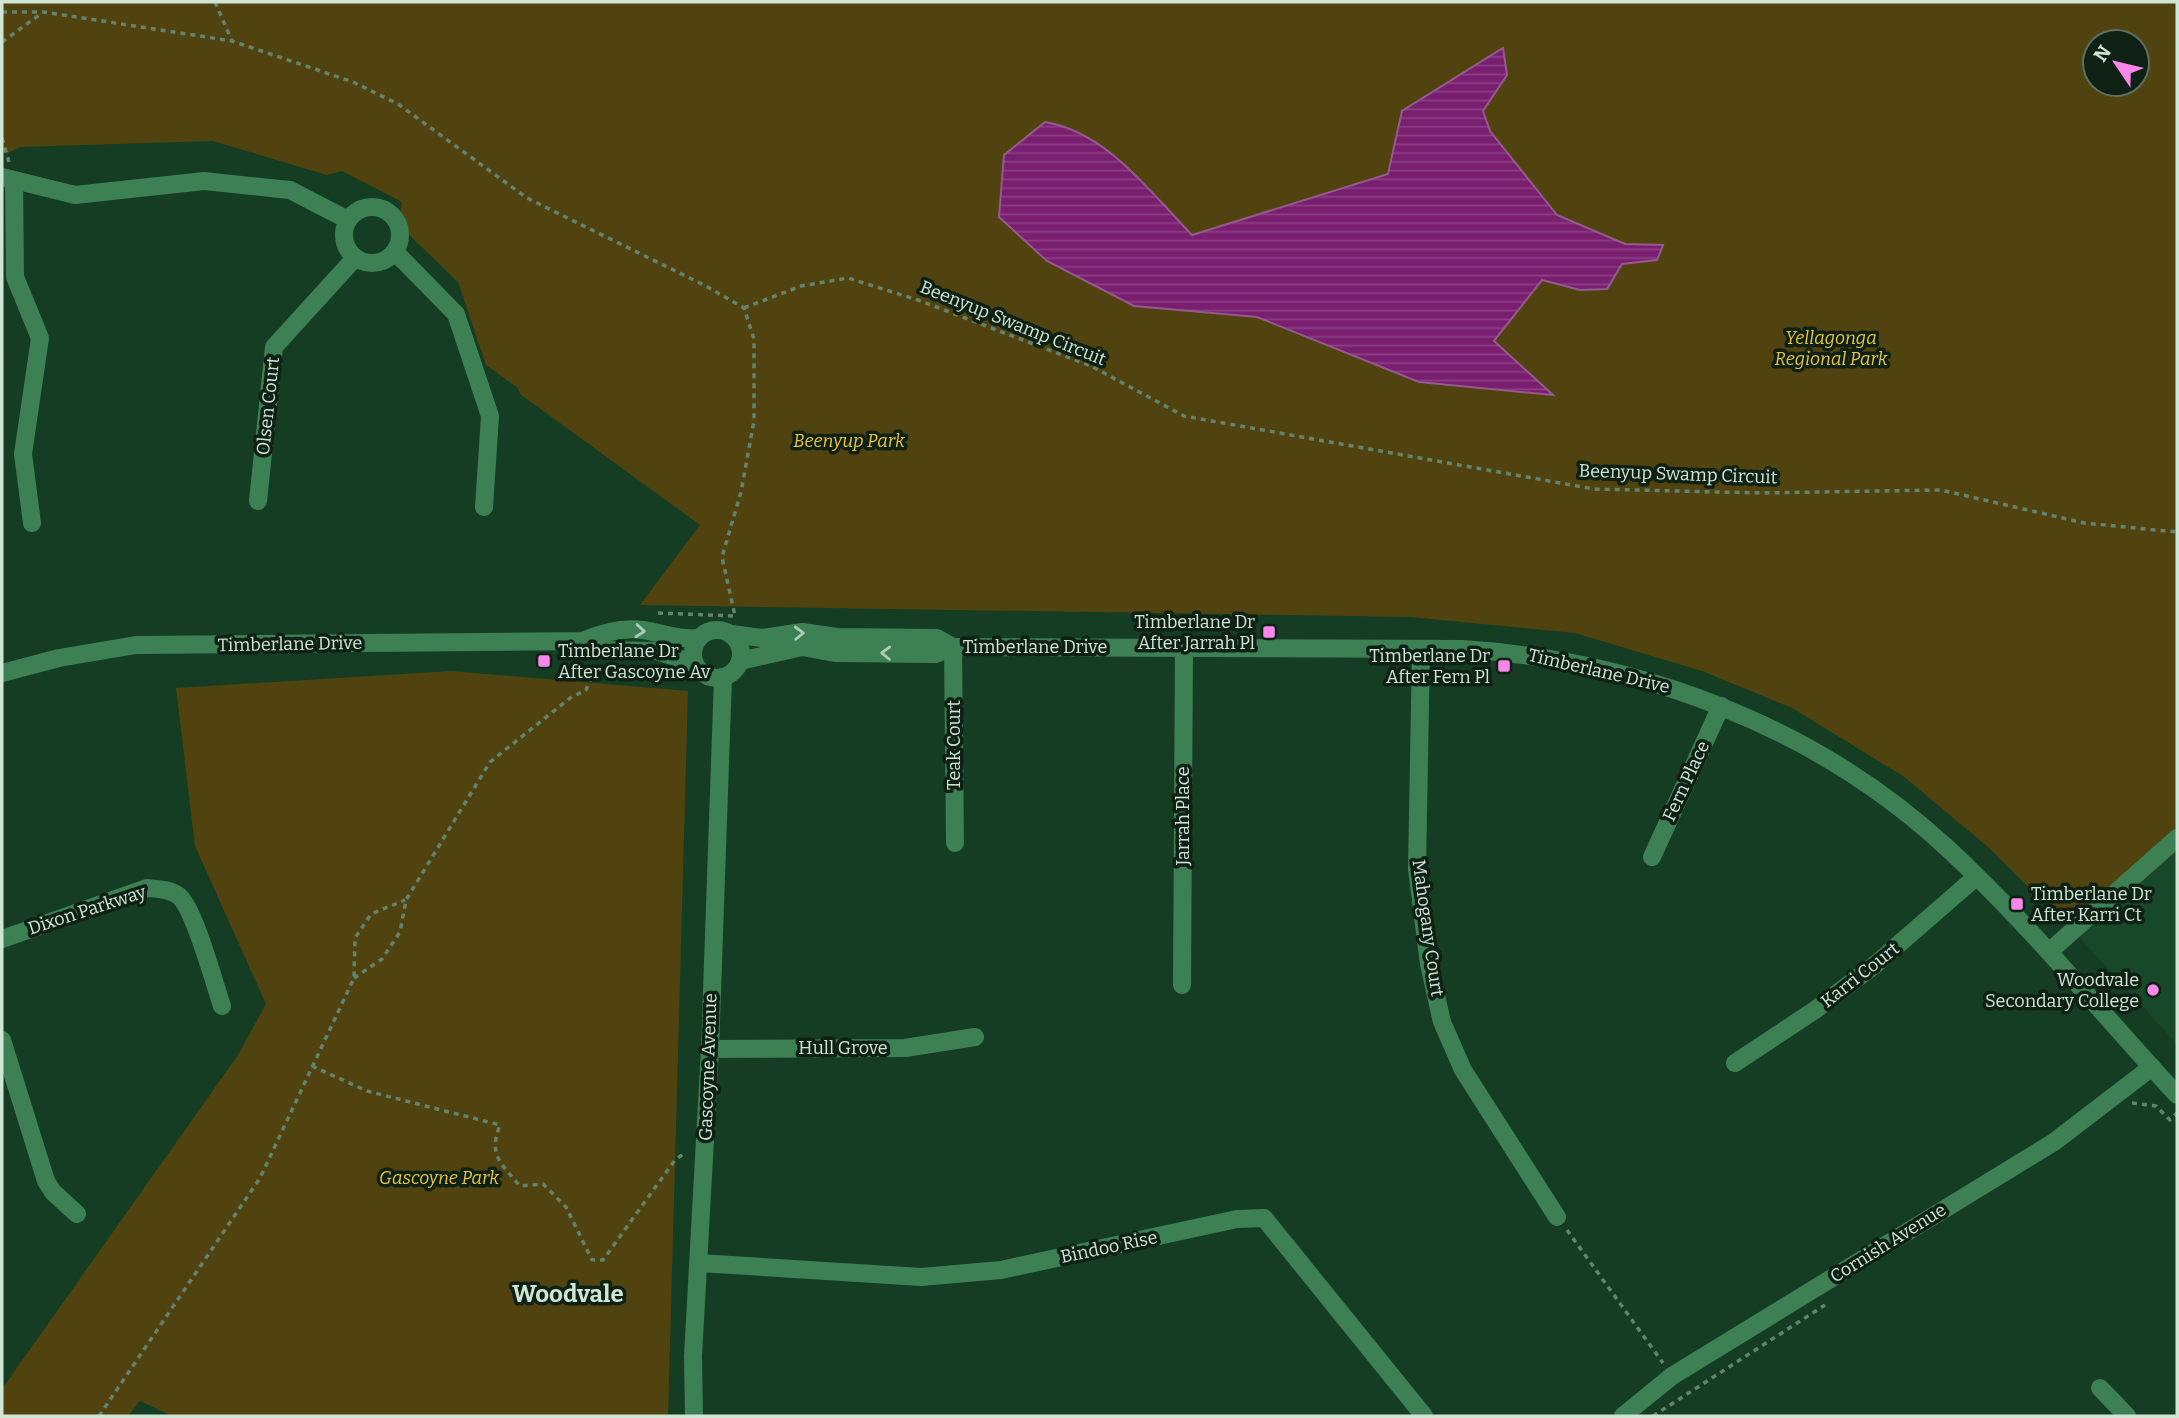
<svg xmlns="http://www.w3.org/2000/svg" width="2179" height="1418" font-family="Bitter,serif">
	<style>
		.built { fill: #18482a }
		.park { fill: #51430f; fill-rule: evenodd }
		.water { fill: url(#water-rules); stroke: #945a8e; stroke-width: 2 }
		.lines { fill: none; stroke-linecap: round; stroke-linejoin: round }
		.path { stroke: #62836d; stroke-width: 3.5; stroke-dasharray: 5 5; stroke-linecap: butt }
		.minor { stroke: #3d8053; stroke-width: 18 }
		.oneway { stroke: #abccb4 }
		.poi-dot { fill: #f987e9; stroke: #0f2014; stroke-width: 2.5 }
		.labels { text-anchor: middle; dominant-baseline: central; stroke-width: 7; stroke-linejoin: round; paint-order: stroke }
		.street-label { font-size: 18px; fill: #d0e6d5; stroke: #0f2014 }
		.park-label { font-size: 18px; font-style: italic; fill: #eac540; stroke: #0f2014 }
		.poi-label { font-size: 18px; fill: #d0e6d5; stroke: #0f2014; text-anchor: end }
		.district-label { font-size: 24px; font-weight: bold; fill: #d0e6d5; stroke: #0f2014 }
	</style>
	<defs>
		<pattern id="water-rules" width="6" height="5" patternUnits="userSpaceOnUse" patternTransform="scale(1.75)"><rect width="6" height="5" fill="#7a1e70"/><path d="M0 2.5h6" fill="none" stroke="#8c3f84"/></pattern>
	</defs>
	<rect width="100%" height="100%" fill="#153d23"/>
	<!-- built -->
	<path class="built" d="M2177 851V1044L2078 936Z"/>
	<!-- park -->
	<g class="park">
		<path d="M2 2H2177V851L2078 936 1988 847 1903 776 1792 708 1702 671 1575 633 1411 617 640 605 700 525 520 394 518 388 486 365 458 282 398 224 402 202 342 171 327 175 213 141 20 147 6 154 2 152ZM2095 42H2137V84H2095Z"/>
		<path d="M451 671 688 691 668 1416H172L140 1401 128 1416H2V1389L238 1055 266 1004 195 846 176 688Z"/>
	</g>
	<!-- water -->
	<path class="water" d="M1503 48 1507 75 1483 111 1490 131 1557 215 1625 244 1663 245 1657 260 1622 264 1607 289 1580 290 1542 280 1494 341 1553 395 1419 382 1257 317 1134 306 1047 261 999 217 1004 155 1045 122C1107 132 1150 192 1192 235L1388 174 1402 111Z"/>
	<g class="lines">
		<!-- path -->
		<g class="path">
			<path d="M215 2 232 41"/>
			<path d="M2 12H44L232 41 353 82 398 104 527 198 706 286 744 308"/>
			<path d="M2 42 42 13"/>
			<path d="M2 138 9 162"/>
			<path d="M744 308 801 286 848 278 918 300 1091 366 1184 416 1594 489 1761 493 1941 490 2084 523 2177 532"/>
			<path d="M658 613 735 616 722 557 741 492 754 421V339L744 308"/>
			<path d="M354 978 382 959 400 932 406 900 490 762 570 698 586 690 596 665"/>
			<path d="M312 1066 367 1091 500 1125C488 1156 501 1163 520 1186L543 1184 566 1207 592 1260H603L675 1160 686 1152"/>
			<path d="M2132 1103 2156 1106 2170 1120 2177 1113"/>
			<path d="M1567 1230 1663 1363"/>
			<path d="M99 1416 260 1178 354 978 355 938 371 914 405 900"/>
			<path d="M1653 1416 1825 1305"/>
		</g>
		<!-- minor -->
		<g class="minor">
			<path d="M2 177 75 195 204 181 290 190 348 220"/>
			<path d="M14 181 15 277 40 338 23 454 32 523"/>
			<circle cx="372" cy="235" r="28"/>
			<path d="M395 252 456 314 490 416 484 507"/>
			<path d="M258 501 274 347 355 258"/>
			<circle cx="717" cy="654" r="24"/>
			<path d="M731 634 762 638 802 632 837 637 937 638 953 647"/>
			<path d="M582 641 603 650 656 651 694 663"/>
			<path d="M953 647 955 843"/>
			<path d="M1421 649 1417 869 1429 964 1442 1022 1463 1070 1557 1217"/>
			<path d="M740 661 802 647 835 653 935 654 953 647 1463 649C1640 661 1813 725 1945 846 2029 923 2100 1012 2177 1095"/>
			<path d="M2 673 59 658 136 645 582 641C601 633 623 627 643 630 663 633 678 640 699 638"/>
			<path d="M1652 857 1721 706"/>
			<path d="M2 939 147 888C158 889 170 889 179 896 195 910 214 983 222 1006"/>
			<path d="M2050 951 2177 838"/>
			<path d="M1182 985 1184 647"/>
			<path d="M2 1040 46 1181 53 1192 77 1214"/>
			<path d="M710 1049 905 1048 975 1037"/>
			<path d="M1735 1063 1815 1010 1876 964 1976 877"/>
			<path d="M699 1263 921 1277 1001 1270 1237 1219 1264 1218 1424 1416"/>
			<path d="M2100 1388 2127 1416"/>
			<path d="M694 1416 693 1356 710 1049 723 677"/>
			<path d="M1623 1416 1672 1376 2054 1142 2152 1067"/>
		</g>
	</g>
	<!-- one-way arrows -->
	<defs><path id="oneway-chevron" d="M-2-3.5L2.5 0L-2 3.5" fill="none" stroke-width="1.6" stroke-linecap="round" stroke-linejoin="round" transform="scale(1.75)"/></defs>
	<g class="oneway">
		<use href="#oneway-chevron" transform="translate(640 631) rotate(5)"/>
		<use href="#oneway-chevron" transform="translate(799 633) rotate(-2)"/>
		<use href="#oneway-chevron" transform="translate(886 653) rotate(-178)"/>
	</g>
	<!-- markers -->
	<g class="poi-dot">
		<rect x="1262" y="625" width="14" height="14" rx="3.5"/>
		<rect x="537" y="654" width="14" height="14" rx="3.5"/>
		<rect x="1497" y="659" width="14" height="14" rx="3.5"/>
		<rect x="2010" y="897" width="14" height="14" rx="3.5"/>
		<circle cx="2153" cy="990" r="7"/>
	</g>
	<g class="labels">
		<!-- street labels -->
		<g class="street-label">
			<text transform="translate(1013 323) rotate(22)">Beenyup Swamp Circuit</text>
			<text transform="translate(268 406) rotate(-84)">Olsen Court</text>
			<text transform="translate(1678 474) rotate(2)">Beenyup Swamp Circuit</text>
			<text transform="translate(290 644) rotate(-1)">Timberlane Drive</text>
			<text x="1035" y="647">Timberlane Drive</text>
			<text transform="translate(1599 671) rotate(13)">Timberlane Drive</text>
			<text transform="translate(954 745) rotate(-90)">Teak Court</text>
			<text transform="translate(1686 781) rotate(-65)">Fern Place</text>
			<text transform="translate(1183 816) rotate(-90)">Jarrah Place</text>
			<text transform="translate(87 910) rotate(-18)">Dixon Parkway</text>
			<text transform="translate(1428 928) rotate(82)">Mahogany Court</text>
			<text transform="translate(1860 975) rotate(-38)">Karri Court</text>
			<text x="843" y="1048">Hull Grove</text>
			<text transform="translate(708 1067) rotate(-88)">Gascoyne Avenue</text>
			<text transform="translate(1888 1243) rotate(-32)">Cornish Avenue</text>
			<text transform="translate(1109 1247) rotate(-12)">Bindoo Rise</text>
		</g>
		<!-- park labels -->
		<g class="park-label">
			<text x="1831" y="338">Yellagonga<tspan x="1831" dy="21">Regional Park</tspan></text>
			<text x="849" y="441">Beenyup Park</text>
			<text x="439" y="1178">Gascoyne Park</text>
		</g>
		<!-- poi labels -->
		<g class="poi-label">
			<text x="1255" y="622">Timberlane Dr<tspan x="1255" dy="21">After Jarrah Pl</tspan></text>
			<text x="558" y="651" text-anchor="start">Timberlane Dr<tspan x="558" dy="21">After Gascoyne Av</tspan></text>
			<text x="1490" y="656">Timberlane Dr<tspan x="1490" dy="21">After Fern Pl</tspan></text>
			<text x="2031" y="894" text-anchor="start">Timberlane Dr<tspan x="2031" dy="21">After Karri Ct</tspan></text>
			<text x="2139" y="980">Woodvale<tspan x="2139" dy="21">Secondary College</tspan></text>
		</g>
		<!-- district labels -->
		<g class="district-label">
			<text x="568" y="1294">Woodvale</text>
		</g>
	</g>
	<!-- border -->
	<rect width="2179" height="1418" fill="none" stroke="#d0e6d5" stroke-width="7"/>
	<!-- north arrow -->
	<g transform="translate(2116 63) rotate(305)"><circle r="33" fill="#0f2014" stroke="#5c6f61" stroke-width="2"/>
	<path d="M0-5L12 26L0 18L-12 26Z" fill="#f987e9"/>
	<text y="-10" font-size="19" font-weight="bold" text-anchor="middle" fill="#d0e6d5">N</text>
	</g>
</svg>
